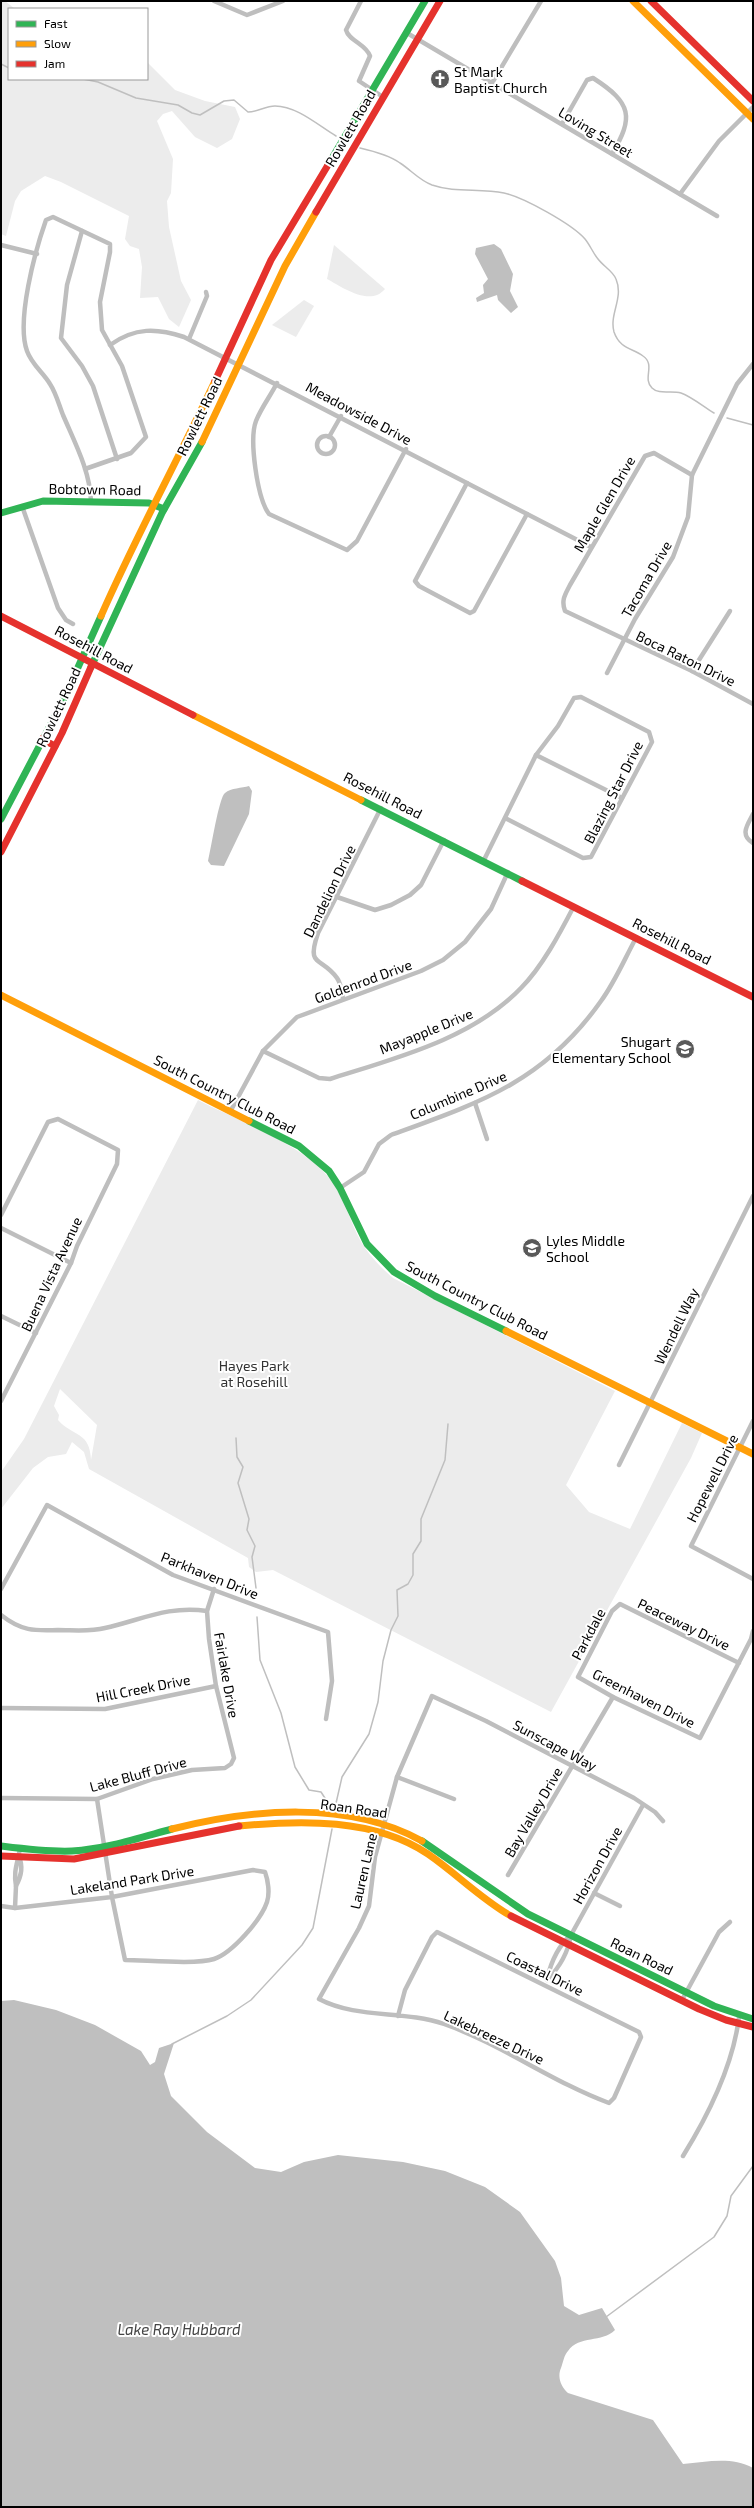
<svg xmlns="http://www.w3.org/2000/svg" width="754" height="2508" font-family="'Exo 2',sans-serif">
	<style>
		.green { fill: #ececec; fill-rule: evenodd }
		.water { fill: #bfbfbf }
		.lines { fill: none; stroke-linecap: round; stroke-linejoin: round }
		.stream { stroke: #bfbfbf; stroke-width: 1.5 }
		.street { stroke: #bebebe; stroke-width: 4.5 }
		.fast { stroke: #30b455; stroke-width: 7 }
		.slow { stroke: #ff9f0a; stroke-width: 7 }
		.jam { stroke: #e5322d; stroke-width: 7 }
		.labels { text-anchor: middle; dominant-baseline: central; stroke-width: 4; stroke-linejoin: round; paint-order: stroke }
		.poi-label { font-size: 14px; fill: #000; stroke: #fff; text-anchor: start }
		.street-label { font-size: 14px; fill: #000; stroke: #fff }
		.park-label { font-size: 14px; fill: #333; stroke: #fff }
		.water-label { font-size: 15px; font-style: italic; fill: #444; stroke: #fff }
	</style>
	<rect width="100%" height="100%" fill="#fff"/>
	<!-- green -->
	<g class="green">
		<path d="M1 1H5L15 9H9V79H147V62L175 90 205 101 235 107 240 119 232 139 217 148 195 137 172 111 163 114 157 121 173 159 171 193 167 201 169 227 181 281 191 300 179 327 169 319 158 297 140 298 142 267 139 249 130 246 125 239 129 216 61 182 45 176 21 191 15 201 6 236 1 234Z"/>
		<path d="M334 245 385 289C370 307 342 287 327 279Z"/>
		<path d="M304 300 314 306 296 337 272 325Z"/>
		<path d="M198 1100C237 1120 304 1145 330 1179 343 1195 348 1215 357 1234 365 1251 378 1265 393 1278L615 1391 566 1485 589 1512 630 1529 682 1423 702 1433 691 1458 551 1712 273 1570 256 1572 249 1567 248 1558 89 1469 84 1452 72 1442 66 1454 48 1457 33 1468 1 1509V1472L24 1439ZM60 1389 97 1425 91 1460C90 1431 73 1437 58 1420L59 1415 54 1406Z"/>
	</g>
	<!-- water -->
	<g class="water">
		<path d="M494 244 501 249 513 274 510 291 518 307 511 313 498 300 497 295 477 302 476 298 484 293 483 285 488 279 475 254 476 248Z"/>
		<path d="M249 786 252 791 249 814 224 866 211 865 208 861C211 849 219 797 225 793 231 788 242 788 249 786Z"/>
		<path d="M14 2000 56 2010 95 2025 141 2051 150 2065 155 2062 159 2048 174 2043 164 2074 171 2096 207 2132 255 2168 281 2172 304 2162 338 2155 403 2162 445 2171 485 2187 520 2212 555 2261 561 2278 564 2306 579 2315 602 2308 615 2330C602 2343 579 2335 568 2351 564 2355 563 2363 561 2368 557 2377 561 2387 568 2393L653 2420 683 2464C707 2462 731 2456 753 2468V2507H1V2001Z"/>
	</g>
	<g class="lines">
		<!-- stream -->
		<g class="stream">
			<path d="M1 64 9 68"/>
			<path d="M83 79 98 82 136 98 178 105 192 113 200 115 224 101 234 100 248 112C258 112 265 106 275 106 297 106 319 126 336 136"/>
			<path d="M360 148C373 151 389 155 400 163 411 170 419 180 432 185 455 193 480 188 504 193 523 197 572 224 585 239 590 245 593 253 598 259 603 266 613 271 616 279 624 298 609 314 614 332 620 349 632 348 643 356 656 365 642 378 652 388 659 395 671 390 681 393 692 397 704 407 714 413"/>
			<path d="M727 418 753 425"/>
			<path d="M236 1438 237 1457 243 1467 238 1483 249 1519 247 1530 255 1546 252 1557 256 1588"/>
			<path d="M257 1617 260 1660 281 1713 295 1767 309 1790 321 1792 334 1812"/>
			<path d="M334 1812 342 1777 369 1734 378 1702 383 1661 391 1630 398 1616 397 1590 408 1584 413 1575V1554L421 1541V1519L445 1460 448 1424"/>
			<path d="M753 1894V1902"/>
			<path d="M172 2044 227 2016 251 2000 302 1945 313 1928 332 1829"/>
			<path d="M606 2317 714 2237 727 2216 731 2196 753 2166"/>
		</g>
		<!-- street -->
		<g class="street">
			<path d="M214 1 247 15 283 1"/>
			<path d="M361 1 346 30C349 41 366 44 370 56L359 81 383 97"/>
			<path d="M407 33 717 216"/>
			<path d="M492 83 541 1"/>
			<path d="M562 124 587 80 593 78C632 103 634 117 612 154"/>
			<path d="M680 194 719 141 753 107"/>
			<path d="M82 231 67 285 61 338 82 366 93 386 117 459"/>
			<path d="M1 245 37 254"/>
			<path d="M189 339 207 296 206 292"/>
			<path d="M110 345C135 327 157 328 184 337L591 547"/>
			<path d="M277 383C271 395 261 408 256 421 249 439 257 498 269 514L347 550 357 541 406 449"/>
			<circle cx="326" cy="445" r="9"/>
			<path d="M329 437 341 416"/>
			<path d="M85 469 131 453 146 437 122 366 102 330 100 302 110 252V244L53 217 46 220C35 251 16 321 27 351 32 365 43 372 50 384 56 393 59 405 63 415 75 443 90 471 91 501"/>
			<path d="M692 475 654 453 645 456 570 585C565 595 561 600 565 611L692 671 753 704"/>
			<path d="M467 483 415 581 419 586 470 613 474 611 527 514"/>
			<path d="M22 506 58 608 66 620 73 624"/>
			<path d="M692 671 730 611"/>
			<path d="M607 673 635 619 673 557 688 517 692 475 737 384 753 364"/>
			<path d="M536 755 622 798"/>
			<path d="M753 814C748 824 739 835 753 843"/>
			<path d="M484 860 536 755 558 726 574 698 581 697 649 732 652 742 591 857 583 858 505 818"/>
			<path d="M337 897 375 910 391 905 410 895 421 885 444 840"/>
			<path d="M343 999C342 993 341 983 337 978 321 956 306 968 318 933L381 808"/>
			<path d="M263 1051 319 1078 330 1079C396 1058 472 1039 521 988 542 967 560 933 574 906"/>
			<path d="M475 1103 487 1139"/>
			<path d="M230 1112 263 1051 297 1017 421 971 443 960 465 942 491 909 508 872"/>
			<path d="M340 1188 364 1172 379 1144 391 1135C479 1103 544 1082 601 1001 615 982 625 958 636 938"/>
			<path d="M1 1215 48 1122 58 1119 118 1150 117 1164 77 1246 71 1263 1 1401"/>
			<path d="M1 1228 71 1263"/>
			<path d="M1 1316 36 1333"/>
			<path d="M753 1421 691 1546 753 1579"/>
			<path d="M619 1465 753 1196"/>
			<path d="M1 1589 47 1505 173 1575 328 1632 332 1681 326 1719"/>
			<path d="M1 1615C21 1631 34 1631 58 1630 73 1630 90 1632 105 1628 141 1620 169 1605 207 1611"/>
			<path d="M739 1663 620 1604 612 1611 578 1677 613 1697 700 1738 751 1639 753 1631"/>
			<path d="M1 1708 105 1709 216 1686"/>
			<path d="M397 1777 454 1799"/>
			<path d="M1 1798 97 1799 153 1779 192 1770 225 1768 231 1764 234 1758 216 1686 209 1639 207 1611 214 1589"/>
			<path d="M19 1857C23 1866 21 1877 16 1886 13 1871 18 1862 20 1848"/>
			<path d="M508 1875 613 1697"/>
			<path d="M594 1893 620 1906"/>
			<path d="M1 1906 15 1908 112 1897 253 1870 265 1872C268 1880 270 1893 267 1902 261 1920 232 1953 214 1959 195 1965 146 1960 125 1960L112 1897 97 1799"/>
			<path d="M15 1908 16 1886"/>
			<path d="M547 1979C551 1962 558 1946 571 1935"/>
			<path d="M547 1980C559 1968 568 1953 571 1935L643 1805"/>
			<path d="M682 2000 719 1932 730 1922"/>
			<path d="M398 2016 405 1990 432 1937 437 1932 639 2032 641 2037 614 2098 609 2103C552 2082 501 2044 444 2024 403 2010 357 2019 319 1999L359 1928 369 1906 375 1857 397 1777 432 1696 486 1721 634 1798 655 1812 663 1821"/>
			<path d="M683 2156C709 2114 733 2066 739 2017"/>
		</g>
		<!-- fast -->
		<g class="fast">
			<path d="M328 165 425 1"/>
			<path d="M1 513 43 501 149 503 164 509"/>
			<path d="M91 667 162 513 202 442"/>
			<path d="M361 800 522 881"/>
			<path d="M1 819 62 703 101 616"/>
			<path d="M249 1121 299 1146 329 1171 340 1188 367 1244 394 1272 435 1296 506 1331"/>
			<path d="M422 1841 528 1914 714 2006 753 2019"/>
			<path d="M1 1846C25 1849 48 1852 72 1851 106 1849 139 1838 172 1829"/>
		</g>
		<!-- slow -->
		<g class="slow">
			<path d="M633 1 753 119"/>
			<path d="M202 442 285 266 316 212"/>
			<path d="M101 616C136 536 178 460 215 381"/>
			<path d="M193 715 361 800"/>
			<path d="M1 995 249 1121"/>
			<path d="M506 1331 753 1454"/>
			<path d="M239 1826C301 1820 374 1818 428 1854 457 1874 481 1899 511 1916"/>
			<path d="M172 1829C250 1809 349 1800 422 1841"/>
		</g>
		<!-- jam -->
		<g class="jam">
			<path d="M651 1 753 101"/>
			<path d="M316 212 440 1"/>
			<path d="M215 381 271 260 328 165"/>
			<path d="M1 616 193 715"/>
			<path d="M42 739 55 746"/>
			<path d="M1 852 62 733 91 667"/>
			<path d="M522 881 753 997"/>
			<path d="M1 1856 74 1859 239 1826"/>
			<path d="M511 1916 699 2009 726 2020 753 2027"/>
		</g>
	</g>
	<!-- icons -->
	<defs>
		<symbol id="church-disc" viewBox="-11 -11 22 22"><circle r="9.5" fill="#595959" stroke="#fff"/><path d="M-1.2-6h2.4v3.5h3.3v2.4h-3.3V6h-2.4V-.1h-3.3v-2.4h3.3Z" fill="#fff"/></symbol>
		<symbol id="school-disc" viewBox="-11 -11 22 22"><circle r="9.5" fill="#595959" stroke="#fff"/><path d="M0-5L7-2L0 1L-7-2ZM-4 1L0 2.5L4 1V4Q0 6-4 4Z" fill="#fff"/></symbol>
	</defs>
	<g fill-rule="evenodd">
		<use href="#church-disc" x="429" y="68" width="22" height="22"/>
		<use href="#school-disc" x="674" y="1038" width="22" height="22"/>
		<use href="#school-disc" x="521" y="1237" width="22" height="22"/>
	</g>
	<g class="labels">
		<!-- poi labels -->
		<g class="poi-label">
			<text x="454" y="71">St Mark<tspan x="454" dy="16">Baptist Church</tspan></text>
			<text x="671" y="1041" text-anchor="end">Shugart<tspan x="671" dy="16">Elementary School</tspan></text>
			<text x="546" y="1240">Lyles Middle<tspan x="546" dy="16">School</tspan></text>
		</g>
		<!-- street labels -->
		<g class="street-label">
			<text transform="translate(350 128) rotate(-60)">Rowlett Road</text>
			<text transform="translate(596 132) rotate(31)">Loving Street</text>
			<text transform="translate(359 413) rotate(28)">Meadowside Drive</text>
			<text transform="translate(199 416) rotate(-64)">Rowlett Road</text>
			<text transform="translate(95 489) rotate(1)">Bobtown Road</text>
			<text transform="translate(604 504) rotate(-60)">Maple Glen Drive</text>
			<text transform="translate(646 579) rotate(-60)">Tacoma Drive</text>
			<text transform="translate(94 649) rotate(28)">Rosehill Road</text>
			<text transform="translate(686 658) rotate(26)">Boca Raton Drive</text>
			<text transform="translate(58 707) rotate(-65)">Rowlett Road</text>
			<text transform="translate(613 792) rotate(-63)">Blazing Star Drive</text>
			<text transform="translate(383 795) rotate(27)">Rosehill Road</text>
			<text transform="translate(329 891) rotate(-64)">Dandelion Drive</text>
			<text transform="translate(672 941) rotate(27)">Rosehill Road</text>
			<text transform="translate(363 981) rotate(-20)">Goldenrod Drive</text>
			<text transform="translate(426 1031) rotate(-22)">Mayapple Drive</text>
			<text transform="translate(225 1094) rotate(27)">South Country Club Road</text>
			<text transform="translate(458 1095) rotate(-23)">Columbine Drive</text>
			<text transform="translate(51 1274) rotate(-65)">Buena Vista Avenue</text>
			<text transform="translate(477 1300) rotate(27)">South Country Club Road</text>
			<text transform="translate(676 1326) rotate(-64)">Wendell Way</text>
			<text transform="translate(712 1478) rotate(-63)">Hopewell Drive</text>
			<text transform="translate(210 1575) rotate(22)">Parkhaven Drive</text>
			<text transform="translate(684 1624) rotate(26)">Peaceway Drive</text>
			<text transform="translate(588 1634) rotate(-62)">Parkdale</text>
			<text transform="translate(227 1675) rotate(80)">Fairlake Drive</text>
			<text transform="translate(143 1688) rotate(-11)">Hill Creek Drive</text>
			<text transform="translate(644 1698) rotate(27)">Greenhaven Drive</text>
			<text transform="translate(555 1745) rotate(28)">Sunscape Way</text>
			<text transform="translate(138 1774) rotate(-15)">Lake Bluff Drive</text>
			<text transform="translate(354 1808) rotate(8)">Roan Road</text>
			<text transform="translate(533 1812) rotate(-60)">Bay Valley Drive</text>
			<text transform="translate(597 1865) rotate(-61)">Horizon Drive</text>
			<text transform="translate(363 1871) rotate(-77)">Lauren Lane</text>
			<text transform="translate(132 1880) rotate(-9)">Lakeland Park Drive</text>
			<text transform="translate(642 1956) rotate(26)">Roan Road</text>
			<text transform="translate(545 1973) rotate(26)">Coastal Drive</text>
			<text transform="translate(494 2037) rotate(25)">Lakebreeze Drive</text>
		</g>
		<!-- park labels -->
		<g class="park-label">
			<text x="254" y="1365">Hayes Park<tspan x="254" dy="16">at Rosehill</tspan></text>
		</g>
		<!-- water labels -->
		<g class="water-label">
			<text x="179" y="2329">Lake Ray Hubbard</text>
		</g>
	</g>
	<!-- border -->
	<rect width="754" height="2508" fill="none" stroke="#000000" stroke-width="4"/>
	<!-- legend -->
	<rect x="8" y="8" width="140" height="72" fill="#ffffff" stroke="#999999"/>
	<rect x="16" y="21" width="20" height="6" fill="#30b455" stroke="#999999"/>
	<text x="44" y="28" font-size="12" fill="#000000">Fast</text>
	<rect x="16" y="41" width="20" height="6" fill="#ff9f0a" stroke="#999999"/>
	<text x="44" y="48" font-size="12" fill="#000000">Slow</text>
	<rect x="16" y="61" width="20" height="6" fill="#e5322d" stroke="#999999"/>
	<text x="44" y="68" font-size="12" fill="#000000">Jam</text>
</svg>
